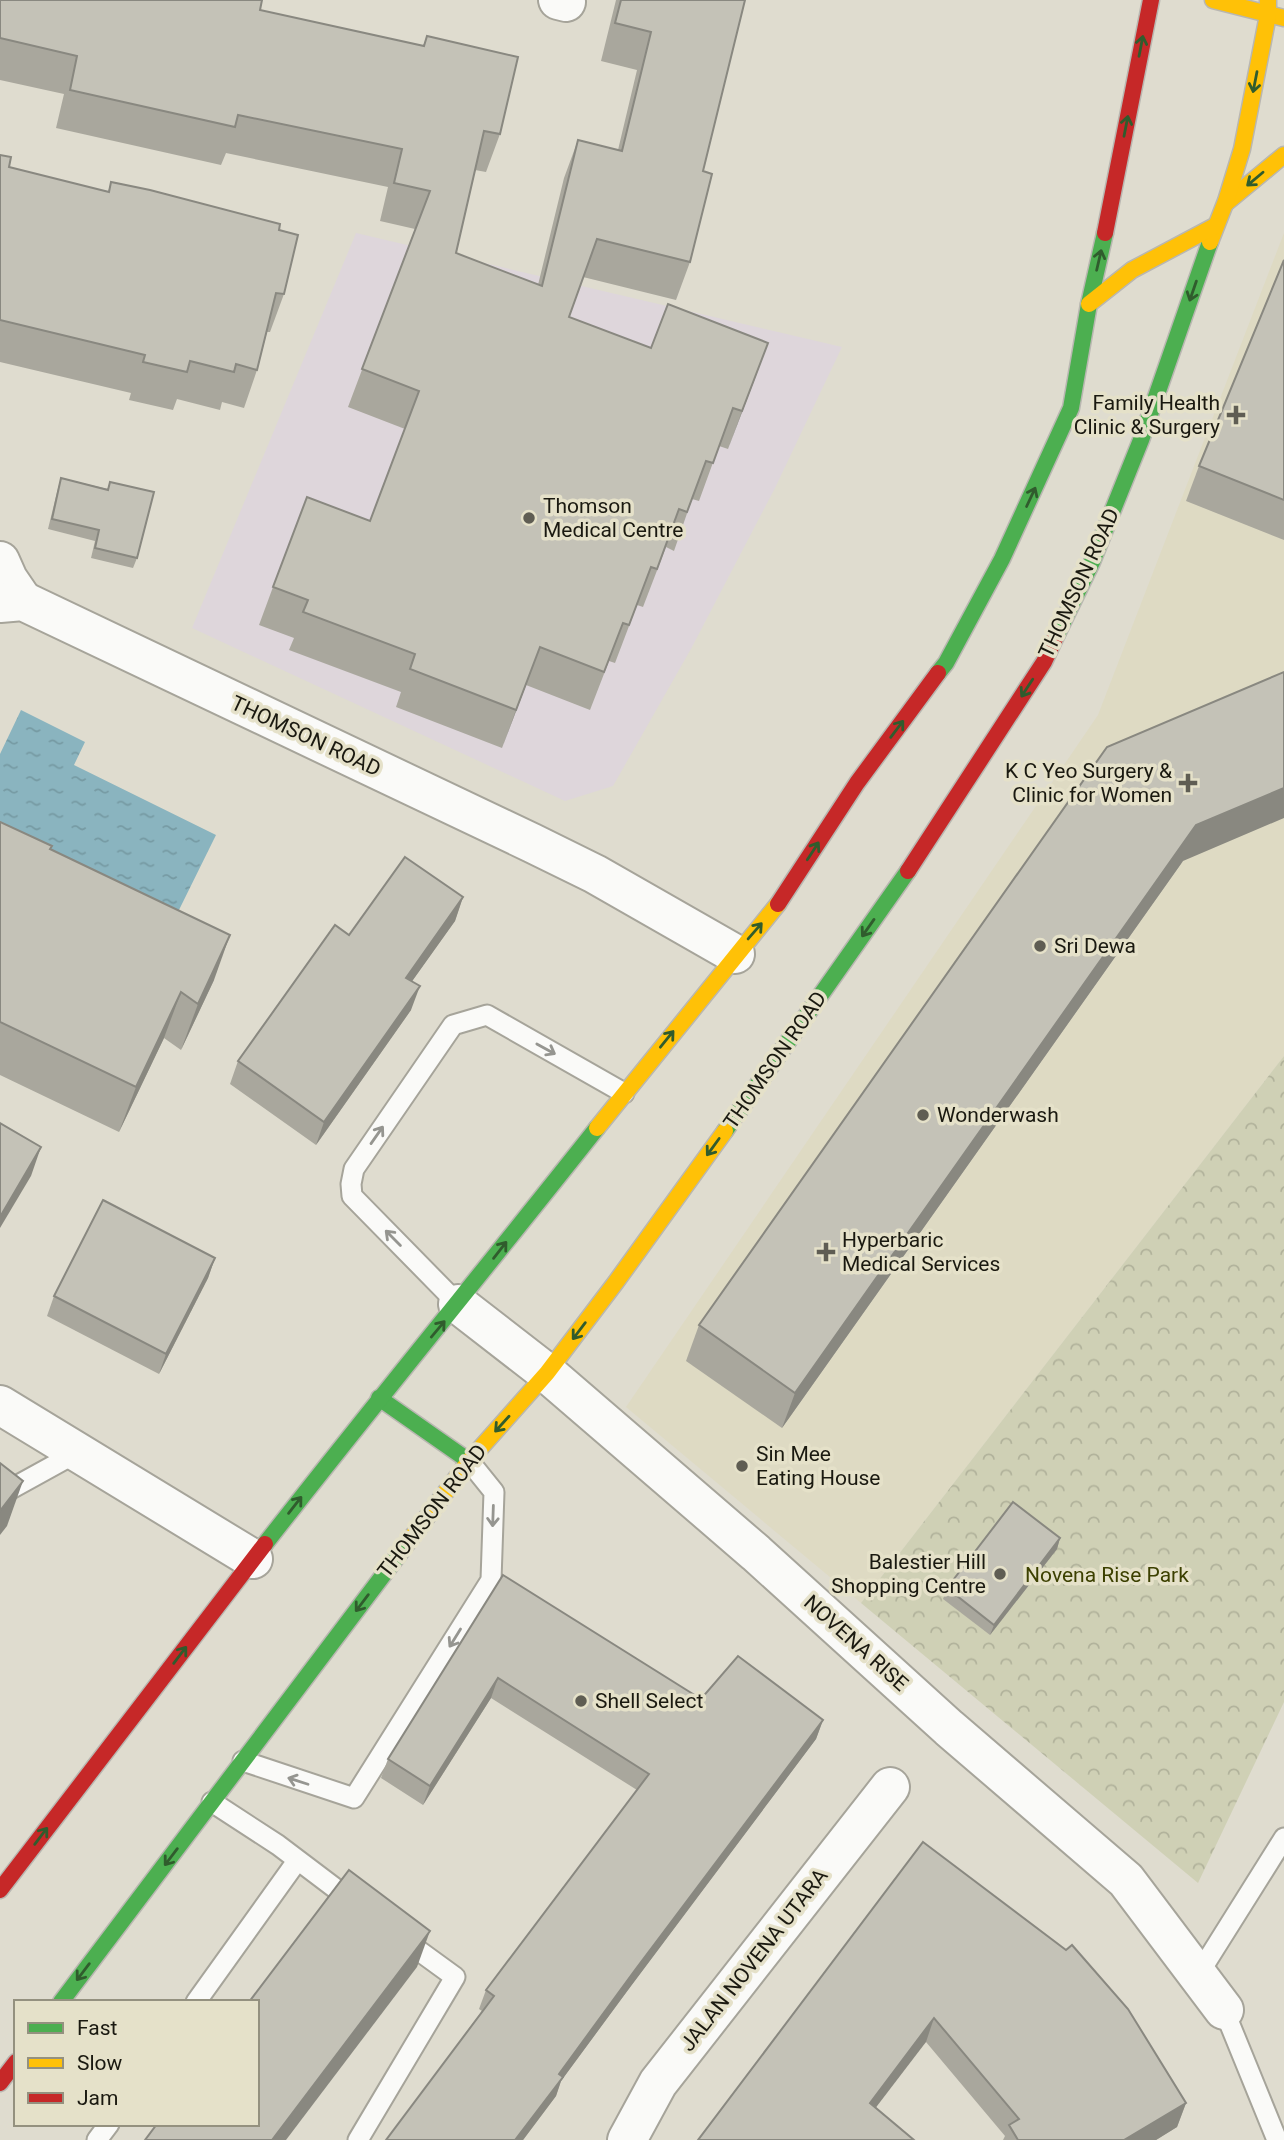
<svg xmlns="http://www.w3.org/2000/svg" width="1284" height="2140" font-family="Roboto,sans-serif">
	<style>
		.built { fill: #dedac3 }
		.medical { fill: #ded6db }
		.forest { fill: url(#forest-crowns) }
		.water { fill: url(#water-ripples) }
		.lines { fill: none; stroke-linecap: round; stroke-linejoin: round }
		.lane-casing { stroke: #a6a49a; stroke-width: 23 }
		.street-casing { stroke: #a6a49a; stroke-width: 42 }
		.fast-casing { stroke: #b9b7b1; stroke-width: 19 }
		.slow-casing { stroke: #b9b7b1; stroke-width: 19 }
		.jam-casing { stroke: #b9b7b1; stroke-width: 19 }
		.lane { stroke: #fafaf8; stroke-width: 19 }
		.street { stroke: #fafaf8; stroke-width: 38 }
		.fast { stroke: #4caf50; stroke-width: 16 }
		.slow { stroke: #ffc107; stroke-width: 16 }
		.jam { stroke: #c62828; stroke-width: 16 }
		.wall { fill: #a9a79d }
		.shaded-wall { fill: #898880 }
		.building { fill: #c4c2b7; stroke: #898880; stroke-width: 2 }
		.oneway { stroke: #305c2d }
		.oneway2 { stroke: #959590 }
		.poi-dot { fill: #5f5d53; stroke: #e5e1c9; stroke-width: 2.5 }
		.labels { text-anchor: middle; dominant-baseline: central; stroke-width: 7; stroke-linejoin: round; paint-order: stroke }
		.poi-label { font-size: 21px; fill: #1a1910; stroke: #e5e1c9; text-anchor: start }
		.street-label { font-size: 21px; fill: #1a1910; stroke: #e5e1c9 }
		.park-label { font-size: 21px; fill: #3c4000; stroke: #e5e1c9 }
	</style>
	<defs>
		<pattern id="forest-crowns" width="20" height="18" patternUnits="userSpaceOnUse" patternTransform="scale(1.75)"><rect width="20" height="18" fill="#cfd0b5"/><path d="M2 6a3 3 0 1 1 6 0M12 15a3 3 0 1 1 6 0" fill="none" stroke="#b1b29b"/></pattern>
		<pattern id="water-ripples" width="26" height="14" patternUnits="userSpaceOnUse" patternTransform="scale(1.75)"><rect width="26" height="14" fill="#8ab4bf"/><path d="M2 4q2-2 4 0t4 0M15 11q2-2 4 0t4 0" fill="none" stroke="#769aa3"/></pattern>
	</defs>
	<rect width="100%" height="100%" fill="#dfdccf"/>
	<!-- built -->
	<path class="built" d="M1284 233V1056L861 1603 626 1407 1098 715Z"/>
	<!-- medical -->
	<path class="medical" d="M356 233 842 347 775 488 692 647 613 786 565 801 192 628Z"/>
	<!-- forest -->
	<path class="forest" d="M1284 1056V1702L1198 1883 861 1603Z"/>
	<!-- water -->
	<path class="water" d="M21 710 85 742 74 765 216 835 176 916 0 830V754Z"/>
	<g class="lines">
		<defs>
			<g id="lane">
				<path d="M458 1304 352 1196 351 1184 354 1169 453 1025 487 1015 624 1093"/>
				<path d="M0 1495 78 1452"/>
				<path d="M243 1761 354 1798 491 1580 494 1492 469 1461"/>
				<path d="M212 1802 278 1845 356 1904"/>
				<path d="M1198 1975 1284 1838"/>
				<path d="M196 2002 297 1861"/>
				<path d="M1224 2010 1277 2140"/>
				<path d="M97 2140 109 2124"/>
				<path d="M358 2140 455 1977 400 1937"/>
			</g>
			<g id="street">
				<path d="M558 0 566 2"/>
				<path d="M0 561 8 579 23 601"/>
				<path d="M0 603 23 601 532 843 595 874 735 954"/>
				<path d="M458 1304 547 1373 756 1553 949 1728 1126 1880 1224 2010"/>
				<path d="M0 1405 253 1559"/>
				<path d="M627 2140 658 2083 890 1787"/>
			</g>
			<g id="fast">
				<path d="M1057 634 1092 562 1141 440 1210 242"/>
				<path d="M938 673 946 663 1002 559 1071 408 1089 304 1105 233"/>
				<path d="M725 1131 908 871"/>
				<path d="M379 1398 469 1461"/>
				<path d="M265 1544C374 1404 487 1267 597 1128"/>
				<path d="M61 2002 412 1537"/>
			</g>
			<g id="slow">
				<path d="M1213 0 1284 18"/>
				<path d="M1226 203 1284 155"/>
				<path d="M1210 242 1226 201 1242 149 1268 15V0"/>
				<path d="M1089 304 1132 270 1215 226"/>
				<path d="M597 1128 778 904"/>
				<path d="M412 1537 469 1461 547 1373 616 1282 725 1131"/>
			</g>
			<g id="jam">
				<path d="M1105 233 1151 0"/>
				<path d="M908 871 1044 662 1057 634"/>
				<path d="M778 904 857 783 938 673"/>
				<path d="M0 1890 265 1544"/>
				<path d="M0 2083 16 2062"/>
			</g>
		</defs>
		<!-- lane casing -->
		<use href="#lane" class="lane-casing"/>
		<!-- street casing -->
		<use href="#street" class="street-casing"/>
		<!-- fast casing -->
		<use href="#fast" class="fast-casing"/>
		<!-- slow casing -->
		<use href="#slow" class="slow-casing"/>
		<!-- jam casing -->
		<use href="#jam" class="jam-casing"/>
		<!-- lane -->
		<use href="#lane" class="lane"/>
		<!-- street -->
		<use href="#street" class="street"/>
		<!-- fast -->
		<use href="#fast" class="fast"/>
		<!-- slow -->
		<use href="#slow" class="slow"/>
		<!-- jam -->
		<use href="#jam" class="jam"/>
	</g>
	<!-- wall -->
	<g class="wall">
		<path d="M0 0 260 10 423 46 427 36 500 134 486 172 475 170 456 253 538 285 564 178 578 140 618 150 637 70 601 61 616 0H745L703 171 690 262 676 300 583 277 569 317 651 348 768 343 728 449 719 446 699 501 692 499 674 551 666 547 643 607 637 605 615 663 609 661 590 710 526 685 502 748 396 707 401 692 289 650 294 638 259 625 273 587 370 521 405 429 348 407 415 229 380 221 388 187 226 153 221 165 56 128 64 94 0 80Z"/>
		<path d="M0 155 9 167 108 192 111 182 279 230 284 294 270 332H267L257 370 244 408 222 402 220 410 177 399 173 410 129 400 131 393 0 362Z"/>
		<path d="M1284 260V540L1186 501 1199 466Z"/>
		<path d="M61 478 108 489 110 482 137 558 133 568 91 558 95 541 48 529 58 488Z"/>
		<path d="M0 822 51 849 214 980 181 1050 164 1038 119 1132 0 1075Z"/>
		<path d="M1183 861 782 1428 686 1361 699 1325Z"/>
		<path d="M463 897 455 921 412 981 411 1010 316 1145 230 1084 238 1061 349 935Z"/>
		<path d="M215 1258 208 1278 159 1374 47 1316 54 1296Z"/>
		<path d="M1060 1538 1057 1549 990 1635 943 1599 947 1588Z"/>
		<path d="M503 1575 701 1699 823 1720 816 1739 628 1990 561 2081 556 2096 523 2140H386L482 2011 479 2009 486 1990 637 1790 491 1698 423 1805 381 1778 388 1759Z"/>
		<path d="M923 1842 1186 2103 1177 2127 1156 2140H1003L1005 2136 926 2042 698 2140Z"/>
	</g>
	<!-- shaded-wall -->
	<g class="shaded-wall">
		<path d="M768 343 754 381 728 449 742 411Z"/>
		<path d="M540 647 526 685 502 748 516 710Z"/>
		<path d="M1284 788V818L1183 861 782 1428 795 1393 1196 825Z"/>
		<path d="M463 897 455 921 398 1001 406 978Z"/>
		<path d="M230 935 214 980 181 1050 198 1004Z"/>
		<path d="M420 986 411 1010 316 1145 324 1122Z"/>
		<path d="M181 992 164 1038 119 1132 136 1087Z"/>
		<path d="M41 1147 31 1176 0 1228V1217Z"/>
		<path d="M215 1258 208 1278 159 1374 166 1354Z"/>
		<path d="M23 1481 7 1526 0 1535V1511Z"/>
		<path d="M1060 1538 1057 1549 990 1635 994 1625Z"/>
		<path d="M498 1678 491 1698 423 1805 430 1786Z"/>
		<path d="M823 1720 816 1739 628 1990 561 2081 556 2096 523 2140H515L559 2074 635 1970Z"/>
		<path d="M430 1931 417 1967 286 2140H272Z"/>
		<path d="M934 2018 926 2042 861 2127 870 2103Z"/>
		<path d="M1186 2103 1177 2127 1156 2140H1124Z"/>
	</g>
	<!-- building -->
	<g class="building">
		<path d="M0 0H262L260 10 424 46 427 36 518 57 500 134 484 131 456 253 542 286 578 140 622 151 651 32 615 23 621 0H745L703 171 712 174 690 262 597 239 569 317 651 348 668 304 768 343 742 411 733 408 713 463 706 461 687 512 679 509 657 569 651 567 629 625 623 623 604 672 540 647 516 710 410 669 415 654 303 612 308 600 273 587 307 497 370 521 419 391 362 369 430 191 394 183 402 149 238 115 235 127 70 90 77 56 0 38Z"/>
		<path d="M0 155 11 157 9 167 109 192 111 182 150 190 280 224 279 230 298 235 284 294 276 293 257 370 236 364 234 372 190 361 187 372 143 362 145 355 0 320Z"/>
		<path d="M1284 260V500L1199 466Z"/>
		<path d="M61 478 108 490 110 482 154 492 137 558 95 548 99 530 52 519Z"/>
		<path d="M1284 672V788L1196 825 795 1393 699 1325 1107 747Z"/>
		<path d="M0 822 52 846 50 849 230 935 198 1004 181 992 136 1087 0 1022Z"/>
		<path d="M405 857 463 897 406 978 420 986 324 1122 238 1061 335 925 349 935Z"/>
		<path d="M0 1123 41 1147 0 1217Z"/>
		<path d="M103 1200 215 1258 166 1354 54 1296Z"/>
		<path d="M0 1463 23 1481 0 1511Z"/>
		<path d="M1013 1502 1060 1538 994 1625 947 1588Z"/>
		<path d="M503 1575 701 1699 738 1656 823 1720 635 1970 559 2074 563 2077 515 2140H386L494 1996 486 1990 649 1774 498 1678 430 1786 388 1759Z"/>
		<path d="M923 1842 1066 1950 1072 1945 1128 2009 1186 2103 1124 2140H1018L1009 2125 1019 2119 934 2018 870 2103 914 2140H698Z"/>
		<path d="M349 1870 430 1931 272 2140H145L157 2124H257V2002H249Z"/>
	</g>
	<!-- one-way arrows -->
	<defs><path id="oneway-shaft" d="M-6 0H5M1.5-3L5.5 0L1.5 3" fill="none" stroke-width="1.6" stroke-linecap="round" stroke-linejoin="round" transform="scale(1.75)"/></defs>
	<g class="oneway">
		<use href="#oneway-shaft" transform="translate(1141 46) rotate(-79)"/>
		<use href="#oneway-shaft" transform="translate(1255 82) rotate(101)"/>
		<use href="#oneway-shaft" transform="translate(1126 126) rotate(-79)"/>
		<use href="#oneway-shaft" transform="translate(1255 179) rotate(140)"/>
		<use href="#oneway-shaft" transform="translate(1099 260) rotate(-77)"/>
		<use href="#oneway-shaft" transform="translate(1193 291) rotate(109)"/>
		<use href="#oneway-shaft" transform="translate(1031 497) rotate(-65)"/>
		<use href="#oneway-shaft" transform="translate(1027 688) rotate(123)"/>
		<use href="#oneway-shaft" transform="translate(897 729) rotate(-53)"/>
		<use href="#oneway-shaft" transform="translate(813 851) rotate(-57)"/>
		<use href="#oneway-shaft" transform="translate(868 928) rotate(125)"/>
		<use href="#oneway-shaft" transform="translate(755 931) rotate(-49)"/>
		<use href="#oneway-shaft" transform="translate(667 1039) rotate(-51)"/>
		<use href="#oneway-shaft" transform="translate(713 1147) rotate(126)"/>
		<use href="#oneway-shaft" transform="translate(500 1250) rotate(-52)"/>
		<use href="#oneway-shaft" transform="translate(438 1329) rotate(-50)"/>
		<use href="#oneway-shaft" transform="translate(579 1331) rotate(127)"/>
		<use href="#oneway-shaft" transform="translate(502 1424) rotate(132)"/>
		<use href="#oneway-shaft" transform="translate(295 1505) rotate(-52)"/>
		<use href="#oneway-shaft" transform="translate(362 1603) rotate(127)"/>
		<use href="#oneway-shaft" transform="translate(180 1655) rotate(-53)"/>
		<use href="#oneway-shaft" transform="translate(41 1836) rotate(-53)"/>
		<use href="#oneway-shaft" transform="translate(171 1857) rotate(127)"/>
		<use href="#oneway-shaft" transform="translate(83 1972) rotate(127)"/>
	</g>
	<g class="oneway2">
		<use href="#oneway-shaft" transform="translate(546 1049) rotate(29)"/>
		<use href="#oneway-shaft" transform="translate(377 1135) rotate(-55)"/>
		<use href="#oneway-shaft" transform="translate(393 1238) rotate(-135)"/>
		<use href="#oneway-shaft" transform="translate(493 1516) rotate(92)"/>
		<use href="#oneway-shaft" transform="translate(455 1638) rotate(122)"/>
		<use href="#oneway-shaft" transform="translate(298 1781) rotate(-162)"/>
	</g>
	<!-- markers -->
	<g class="poi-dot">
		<path d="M1232.5 404.5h7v7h7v7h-7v7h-7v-7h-7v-7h7z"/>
		<circle cx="529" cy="518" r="7"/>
		<path d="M1184.5 772.5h7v7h7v7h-7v7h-7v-7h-7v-7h7z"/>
		<circle cx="1040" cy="946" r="7"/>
		<circle cx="923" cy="1115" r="7"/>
		<path d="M822.5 1241.5h7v7h7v7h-7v7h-7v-7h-7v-7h7z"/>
		<circle cx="742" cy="1466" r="7"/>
		<circle cx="1000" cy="1574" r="7"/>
		<circle cx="581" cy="1701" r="7"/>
	</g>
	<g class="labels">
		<!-- poi labels -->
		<g class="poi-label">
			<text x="1220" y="403" text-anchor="end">Family Health<tspan x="1220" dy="24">Clinic &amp; Surgery</tspan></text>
			<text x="543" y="506">Thomson<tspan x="543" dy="24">Medical Centre</tspan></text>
			<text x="1172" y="771" text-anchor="end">K C Yeo Surgery &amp;<tspan x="1172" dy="24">Clinic for Women</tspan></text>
			<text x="1054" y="946">Sri Dewa</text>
			<text x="937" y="1115">Wonderwash</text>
			<text x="842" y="1240">Hyperbaric<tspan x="842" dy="24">Medical Services</tspan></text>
			<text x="756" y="1454">Sin Mee<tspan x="756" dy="24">Eating House</tspan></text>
			<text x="986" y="1562" text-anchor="end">Balestier Hill<tspan x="986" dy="24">Shopping Centre</tspan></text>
			<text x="595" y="1701">Shell Select</text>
		</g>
		<!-- street labels -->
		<g class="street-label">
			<text transform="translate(1079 583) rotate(-65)">THOMSON ROAD</text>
			<text transform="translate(306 736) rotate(25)">THOMSON ROAD</text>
			<text transform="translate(775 1060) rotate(-55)">THOMSON ROAD</text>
			<text transform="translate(432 1511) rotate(-52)">THOMSON ROAD</text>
			<text transform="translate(856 1643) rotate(42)">NOVENA RISE</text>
			<text transform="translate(754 1960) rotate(-52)">JALAN NOVENA UTARA</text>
		</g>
		<!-- park labels -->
		<g class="park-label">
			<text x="1107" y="1575">Novena Rise Park</text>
		</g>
	</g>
	<!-- legend -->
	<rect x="14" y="2000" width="245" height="126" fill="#e5e1c9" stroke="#94917f" stroke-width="2"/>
	<rect x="28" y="2023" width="35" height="10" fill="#4caf50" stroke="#94917f" stroke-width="2"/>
	<text x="77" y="2035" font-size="21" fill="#1a1910">Fast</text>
	<rect x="28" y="2058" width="35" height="10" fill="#ffc107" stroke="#94917f" stroke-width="2"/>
	<text x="77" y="2070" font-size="21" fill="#1a1910">Slow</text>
	<rect x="28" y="2093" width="35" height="10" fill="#c62828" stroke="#94917f" stroke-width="2"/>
	<text x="77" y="2105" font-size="21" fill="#1a1910">Jam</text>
</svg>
